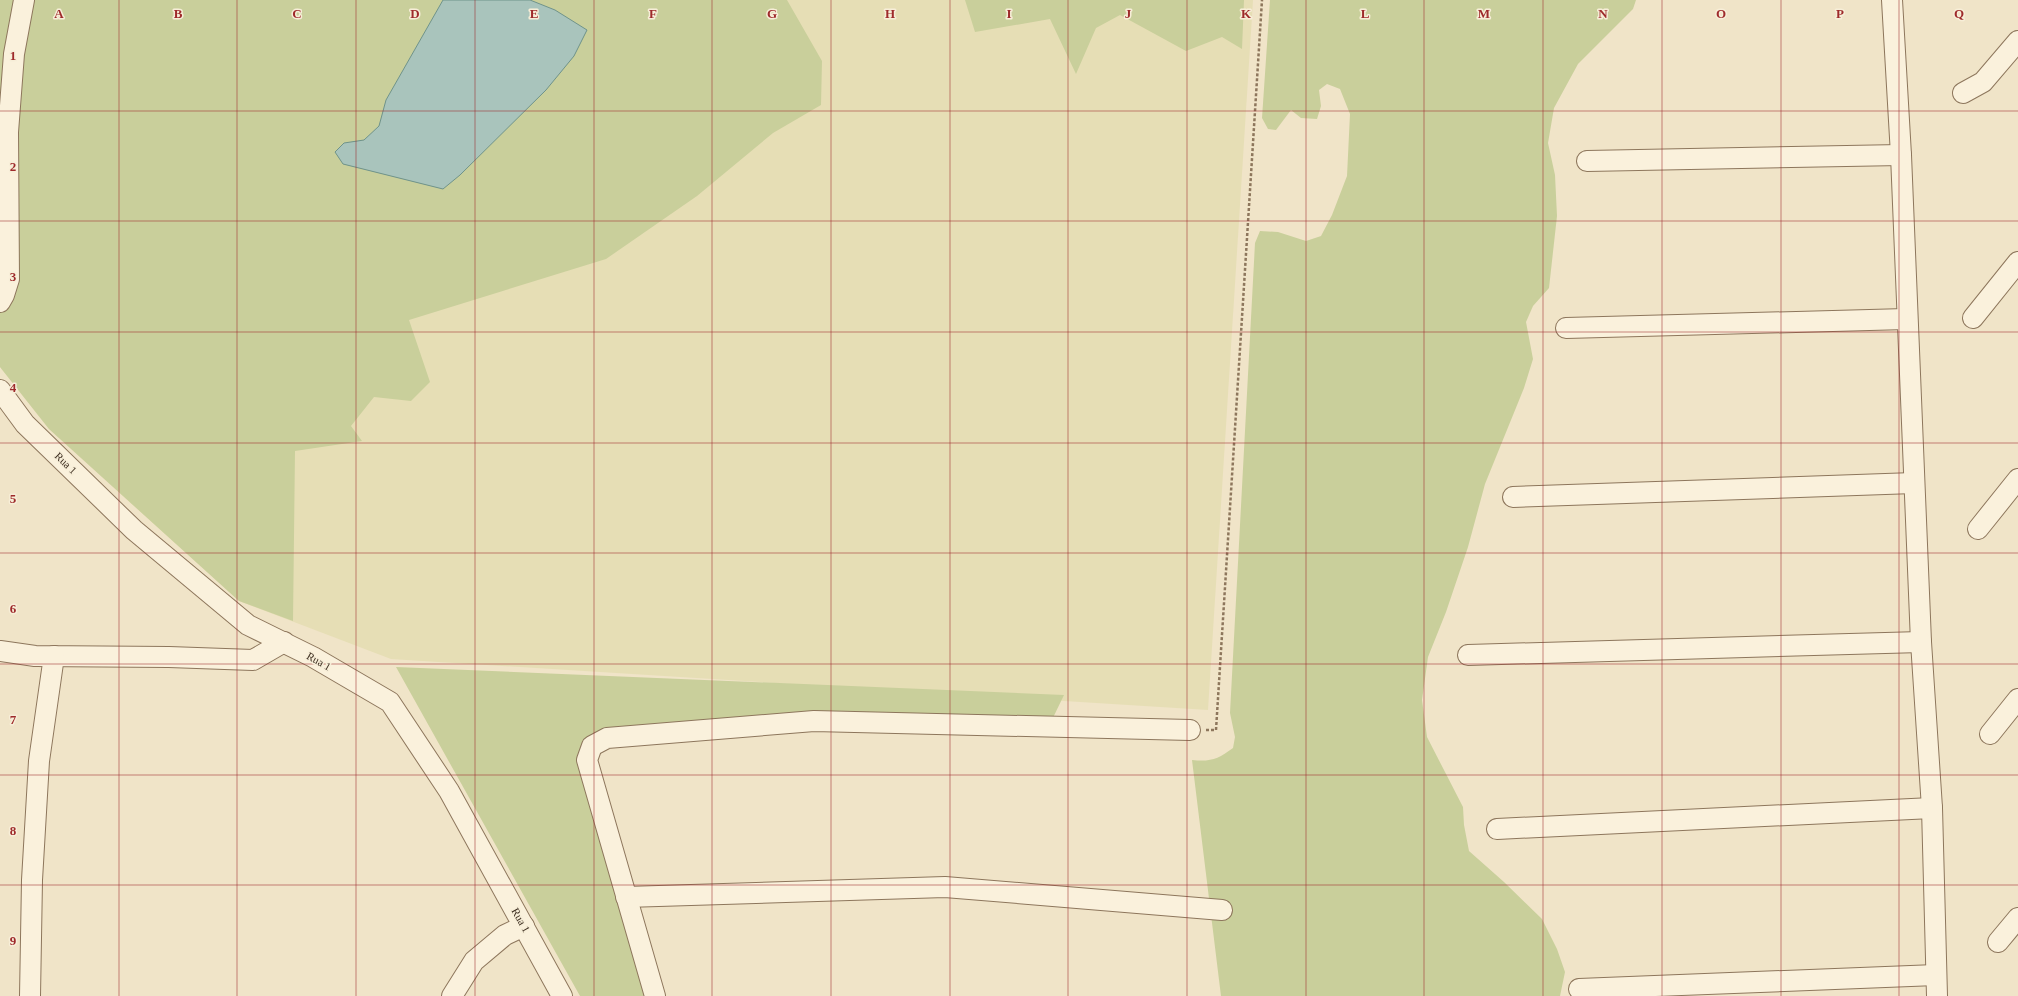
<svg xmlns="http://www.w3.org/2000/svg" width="2018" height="996" font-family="Georgia,serif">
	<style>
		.farmland { fill: #e6deb5 }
		.green { fill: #c9cf9b }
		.water { fill: #a9c4bc; stroke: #6f938a }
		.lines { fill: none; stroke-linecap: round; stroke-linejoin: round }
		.minor-casing { stroke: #8d765c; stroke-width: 22 }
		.path { stroke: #8d765c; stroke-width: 2.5; stroke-dasharray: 3 2; stroke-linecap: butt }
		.minor { stroke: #faf1dc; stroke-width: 20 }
		.grid { fill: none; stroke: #9e2a2b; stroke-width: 1; stroke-opacity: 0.55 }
		.labels { text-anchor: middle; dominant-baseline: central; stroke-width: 3; stroke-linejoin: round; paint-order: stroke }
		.street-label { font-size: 11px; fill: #3d2e20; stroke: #f7eed8 }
		.grid-label { font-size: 13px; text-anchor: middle; font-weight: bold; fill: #9e2a2b; stroke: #f7eed8; stroke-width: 3; stroke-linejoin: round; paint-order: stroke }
	</style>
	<rect width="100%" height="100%" fill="#f0e4c8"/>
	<!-- farmland -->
	<path class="farmland" d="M0 0H1253L1208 710 391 659 239 601 49 429 0 367Z"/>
	<!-- green -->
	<g class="green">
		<path d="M0 0H787L822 61 821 105 773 133 697 196 606 259 409 320 430 382 411 401 374 397 351 426 362 441 295 451 293 621 239 601 49 429 0 367Z"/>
		<path d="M965 0H1244L1242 49 1222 37 1186 51 1120 15 1096 28 1076 74 1050 19 975 32Z"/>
		<path d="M1270 0H1636L1633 9 1578 64 1554 108 1548 143 1555 175 1557 216 1549 288 1533 306 1526 322 1533 359 1524 388 1485 484 1468 547 1446 612 1428 657 1422 700 1427 737 1463 807 1464 825 1469 851 1504 882 1542 919 1557 949 1565 972 1560 996H1221L1192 760C1211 762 1218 759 1233 748L1235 737 1230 713 1255 243 1260 231 1278 232 1306 241 1321 236 1332 215 1347 176 1350 114 1340 89 1327 84 1319 90 1321 106 1317 119 1301 118 1291 110 1276 130 1268 129 1262 118Z"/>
		<path d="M396 667 1064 695 1049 726 731 727 607 738 587 761 644 996H580Z"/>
	</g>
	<!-- water -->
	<path class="water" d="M443 0H530L555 10 587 30 574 56 546 90 460 175 443 189 343 164 335 152 344 143 364 140 379 126 386 100Z"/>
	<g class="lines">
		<defs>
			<g id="minor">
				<path d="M1892 0 1901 155 1921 642 1932 808 1937 996"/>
				<path d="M1963 93 1983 82 2018 41"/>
				<path d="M1587 161 1901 155"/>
				<path d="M0 302 4 295 9 279 8 132 14 54 24 0"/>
				<path d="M1973 318 2018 262"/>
				<path d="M1566 328 1906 319"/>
				<path d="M0 390 25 424 134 530 248 625 313 657 390 702 449 791 562 996"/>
				<path d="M1513 497 1914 483"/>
				<path d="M1978 529 2018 479"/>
				<path d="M0 651 35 656 169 657 253 660 284 642"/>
				<path d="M1468 655 1921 642"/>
				<path d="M1990 734 2018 699"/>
				<path d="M1497 829 1932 808"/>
				<path d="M626 897 945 887 1222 910"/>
				<path d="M1998 942 2018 918"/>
				<path d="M1579 989 1936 975"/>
				<path d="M30 996 32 880 39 761 54 656"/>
				<path d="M452 996 474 961 505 935 524 926"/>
				<path d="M655 996 587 760 592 746 607 738 814 721 1190 730"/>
			</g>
		</defs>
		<!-- minor casing -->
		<use href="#minor" class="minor-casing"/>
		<!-- path -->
		<path class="path" d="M1206 730H1216L1262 0"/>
		<!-- minor -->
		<use href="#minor" class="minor"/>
	</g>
	<!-- grid -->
	<path class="grid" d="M119 0V996M237 0V996M356 0V996M475 0V996M594 0V996M712 0V996M831 0V996M950 0V996M1068 0V996M1187 0V996M1306 0V996M1424 0V996M1543 0V996M1662 0V996M1781 0V996M1899 0V996M0 111H2018M0 221H2018M0 332H2018M0 443H2018M0 553H2018M0 664H2018M0 775H2018M0 885H2018"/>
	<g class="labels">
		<!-- street labels -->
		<g class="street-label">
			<text transform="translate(66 463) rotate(44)">Rua 1</text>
			<text transform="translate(319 661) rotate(29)">Rua 1</text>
			<text transform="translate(521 920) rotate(61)">Rua 1</text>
		</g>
	</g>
	<g class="grid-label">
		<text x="59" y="18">A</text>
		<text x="178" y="18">B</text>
		<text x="297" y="18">C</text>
		<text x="415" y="18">D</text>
		<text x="534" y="18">E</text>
		<text x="653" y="18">F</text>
		<text x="772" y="18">G</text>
		<text x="890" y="18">H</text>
		<text x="1009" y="18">I</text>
		<text x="1128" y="18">J</text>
		<text x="1246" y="18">K</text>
		<text x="1365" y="18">L</text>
		<text x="1484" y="18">M</text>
		<text x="1603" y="18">N</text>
		<text x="1721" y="18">O</text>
		<text x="1840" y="18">P</text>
		<text x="1959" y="18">Q</text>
		<text x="13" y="60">1</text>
		<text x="13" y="171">2</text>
		<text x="13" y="281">3</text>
		<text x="13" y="392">4</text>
		<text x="13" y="503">5</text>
		<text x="13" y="613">6</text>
		<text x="13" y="724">7</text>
		<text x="13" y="835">8</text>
		<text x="13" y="945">9</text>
	</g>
</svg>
